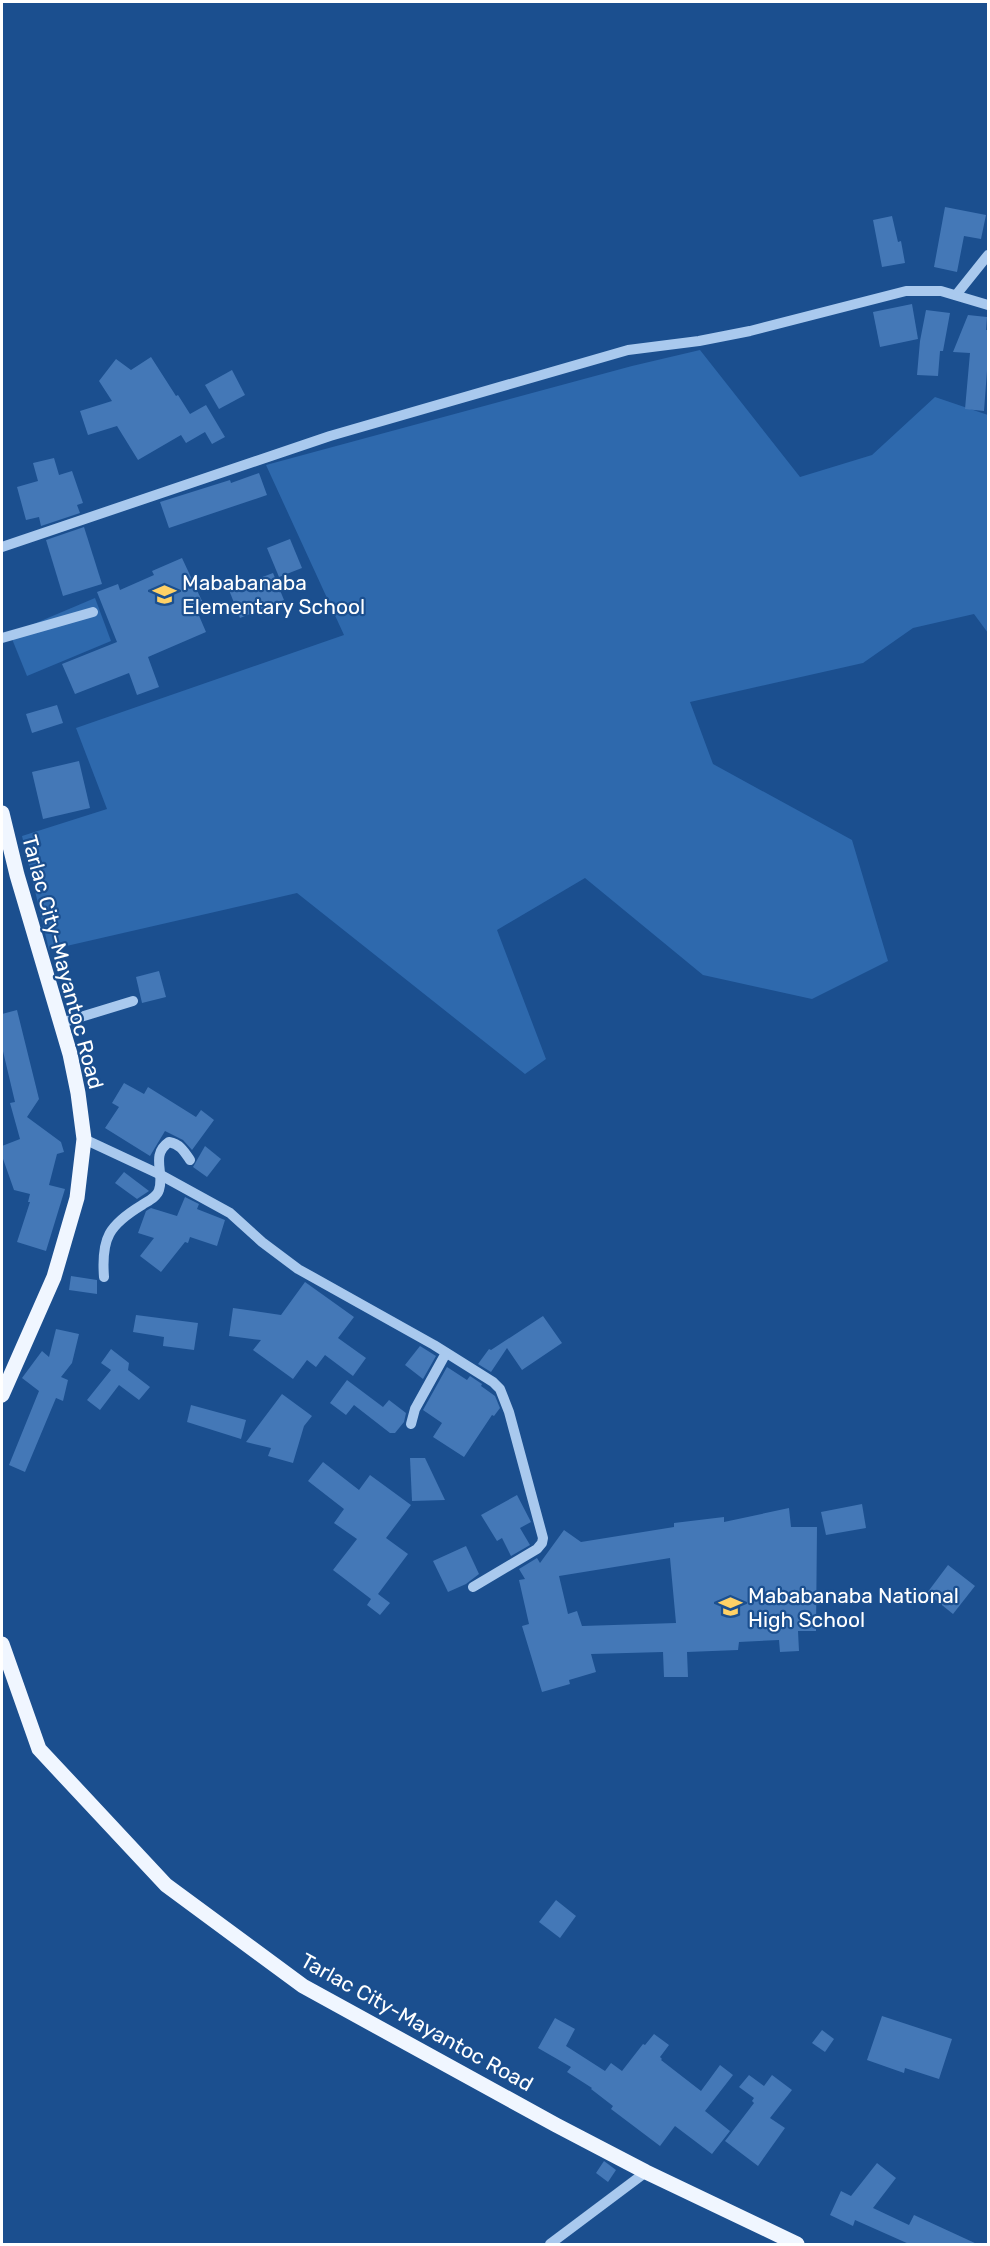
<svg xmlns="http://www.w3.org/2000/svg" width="990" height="2246" font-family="Rubik,sans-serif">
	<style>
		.green { fill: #2e69ad }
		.building { fill: #4478b7; fill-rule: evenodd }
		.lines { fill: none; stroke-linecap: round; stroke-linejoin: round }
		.minor { stroke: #a9c9ee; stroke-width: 10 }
		.major { stroke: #f0f6ff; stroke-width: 15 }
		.labels { text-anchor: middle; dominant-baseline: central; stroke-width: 4.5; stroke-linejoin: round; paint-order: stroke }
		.poi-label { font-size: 21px; fill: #fff; stroke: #1b4f8f; text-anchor: start }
		.street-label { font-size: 21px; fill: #fff; stroke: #1b4f8f }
	</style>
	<rect width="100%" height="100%" fill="#1b4f8f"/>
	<!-- green -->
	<g class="green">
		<path d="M700 350 800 477 872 455 935 397 988 415V633L974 614 913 628 863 663 690 702 713 764 852 840 888 961 812 999 703 975 585 878 497 930 546 1059 525 1074 297 893 49 950 22 836 107 809 76 728 344 635 266 465 632 366Z"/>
		<path d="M95 598 111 641 27 676 10 634Z"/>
	</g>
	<!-- building -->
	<g class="building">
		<path d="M945 207 986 215 981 239 964 236 957 272 934 267Z"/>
		<path d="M892 216 898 242 901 241 905 263 882 267 873 220Z"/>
		<path d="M912 304 918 339 880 347 873 312Z"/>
		<path d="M926 310 950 313 943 351H940L938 376 917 375 920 341Z"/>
		<path d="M968 315 987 317 986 330H988V357L984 411 965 409 970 353 953 352Z"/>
		<path d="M151 357 176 396 178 395 190 414 206 405 225 437 212 444 205 432 186 443 181 435 138 460 117 426 88 435 80 411 112 401 99 381 116 359 131 370Z"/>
		<path d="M232 370 245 395 219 409 205 385Z"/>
		<path d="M54 458 59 475 72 471 83 503 77 505 80 513 41 526 39 517 26 520 17 487 38 481 33 463Z"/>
		<path d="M259 473 267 495 169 528 160 502 230 480 231 483Z"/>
		<path d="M84 527 102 584 63 596 46 540Z"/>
		<path d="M290 539 302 568 279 577 267 548Z"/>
		<path d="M182 558 202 601 194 604 206 632 148 657 159 687 137 695 129 673 75 694 62 664 117 642 97 592 118 584 120 590 154 575 152 571Z"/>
		<path d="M273 573 284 600 240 618 229 590Z"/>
		<path d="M57 705 63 723 32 733 26 714Z"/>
		<path d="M79 761 90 808 43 819 32 772Z"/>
		<path d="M159 971 166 997 142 1003 136 977Z"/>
		<path d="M17 1010 39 1099 27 1117 61 1142 64 1152 57 1154 49 1185 65 1189 46 1251 17 1242 30 1202H28L30 1194 14 1190 2 1156V1146L20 1139 10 1103 15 1102 2 1047V1014Z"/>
		<path d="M124 1083 144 1094 148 1087 196 1117 201 1110 214 1120 192 1150 183 1140 165 1131 150 1156 105 1128 119 1107 112 1103Z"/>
		<path d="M205 1146 221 1159 207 1177 193 1167Z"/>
		<path d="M124 1172 149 1191 137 1199 115 1183Z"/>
		<path d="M185 1197 199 1204 197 1209 225 1220 217 1246 190 1237 188 1243 185 1242 161 1272 140 1256 154 1238 138 1233 146 1211 151 1208 177 1216Z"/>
		<path d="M71 1276 97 1280V1294L69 1290Z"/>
		<path d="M305 1282 354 1317 338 1338 366 1358 353 1376 325 1355 316 1367 307 1360 293 1379 253 1350 261 1340 229 1336 233 1308 281 1315Z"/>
		<path d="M136 1315 198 1323 194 1350 163 1346 164 1337 133 1332Z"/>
		<path d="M543 1316 562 1343 522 1370 507 1348 491 1372 478 1364 489 1349 491 1350Z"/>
		<path d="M56 1329 79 1334 72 1363 61 1377 68 1380 63 1401 56 1398 25 1472 9 1465 39 1391 22 1378 42 1351 49 1357Z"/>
		<path d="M420 1346 436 1356 423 1379 405 1365Z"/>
		<path d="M111 1349 129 1363 128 1370 150 1387 139 1400 119 1385 100 1410 87 1400 111 1370 101 1363Z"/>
		<path d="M447 1367 467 1380 470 1376 482 1384 481 1386 495 1396 500 1408 494 1416 492 1415 464 1457 433 1437 442 1423 423 1410Z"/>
		<path d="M347 1380 383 1407 389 1400 406 1413 404 1422 395 1433H390L354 1405 346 1415 330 1403Z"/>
		<path d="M282 1394 312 1416 304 1426 293 1463 268 1456 271 1448 246 1442Z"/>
		<path d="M191 1405 246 1420 241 1439 187 1422Z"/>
		<path d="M410 1458H425L445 1500 412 1501Z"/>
		<path d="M323 1462 359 1490 370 1475 411 1505 386 1538 408 1554 378 1594 390 1603 380 1615 367 1605 371 1599 333 1570 357 1539 334 1523 344 1509 308 1481Z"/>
		<path d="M517 1495 531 1522 520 1528 530 1545 511 1556 502 1538 497 1541 481 1515Z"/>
		<path d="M862 1504 866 1528 826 1535 821 1512Z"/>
		<path d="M789 1508 791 1527H817L816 1631H798L799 1651 780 1652 779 1640 739 1642 738 1650 687 1652 688 1677H664L663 1652 591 1654 596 1672 569 1680 570 1684 542 1692 522 1626 529 1624 519 1580 525 1579 519 1569 537 1558 540 1563 564 1530 581 1542 674 1527V1523L724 1517V1522ZM670 1558 676 1623 582 1626 577 1611 568 1614 559 1576Z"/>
		<path d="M466 1546 479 1574 466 1584 448 1592 433 1561Z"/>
		<path d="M948 1565 975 1586 953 1614 927 1593Z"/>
		<path d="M556 1900 576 1916 560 1938 539 1922Z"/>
		<path d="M882 2016 952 2039 939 2079 905 2068 904 2073 867 2060Z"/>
		<path d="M555 2018 575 2029 566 2046 605 2071 611 2063 622 2071 643 2044 645 2045 654 2034 669 2045 660 2057 662 2059 661 2060 701 2091 720 2065 733 2075 705 2111 730 2131 712 2154 675 2126 660 2146 611 2109 613 2106 591 2089 592 2088 567 2072 571 2067 538 2048Z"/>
		<path d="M822 2030 834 2039 825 2052 812 2043Z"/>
		<path d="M749 2075 764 2086 772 2075 792 2090 770 2118 785 2128 758 2166 725 2141 754 2103 752 2101 754 2098 739 2087Z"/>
		<path d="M604 2161 616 2170 608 2182 596 2173Z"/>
		<path d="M877 2163 896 2178 873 2208 909 2225 914 2215 977 2244H909L855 2220 853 2226 830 2215 841 2191 851 2196Z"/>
	</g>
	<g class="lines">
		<!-- minor -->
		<g class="minor">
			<path d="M956 295 988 255"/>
			<path d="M2 547 330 436 628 350 699 341 750 331 906 291H941L988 305"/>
			<path d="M2 638 93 612"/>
			<path d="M61 1023 133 1001"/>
			<path d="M84 1139 159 1174 230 1213 262 1242 298 1269 434 1345 493 1382 500 1389 509 1412 543 1538 542 1543 537 1549 473 1587"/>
			<path d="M104 1277C101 1238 109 1225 142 1205 148 1201 157 1197 159 1190 165 1173 150 1155 169 1142 180 1144 184 1151 190 1160"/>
			<path d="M411 1424 415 1409 446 1353"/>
			<path d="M550 2244 646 2172"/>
		</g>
		<!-- major -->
		<g class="major">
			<path d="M2 813 17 875 70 1054 78 1093 84 1139 77 1198 54 1277 2 1395"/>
			<path d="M2 1644 39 1749 166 1885 303 1986 556 2125 646 2172 797 2244"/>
		</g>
	</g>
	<!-- icons -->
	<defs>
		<symbol id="school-bare" viewBox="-9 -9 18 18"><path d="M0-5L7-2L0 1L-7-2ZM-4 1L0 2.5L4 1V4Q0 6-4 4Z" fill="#ffd166" stroke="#1b4f8f" stroke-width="2.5" paint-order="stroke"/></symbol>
	</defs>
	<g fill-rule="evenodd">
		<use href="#school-bare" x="148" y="578" width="33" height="33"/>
		<use href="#school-bare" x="714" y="1590" width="33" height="33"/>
	</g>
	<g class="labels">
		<!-- poi labels -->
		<g class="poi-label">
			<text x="182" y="582">Mababanaba<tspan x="182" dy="24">Elementary School</tspan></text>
			<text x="748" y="1595">Mababanaba National<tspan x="748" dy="24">High School</tspan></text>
		</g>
		<!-- street labels -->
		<g class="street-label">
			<text transform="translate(63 962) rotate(75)">Tarlac City-Mayantoc Road</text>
			<text transform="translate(417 2022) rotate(29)">Tarlac City-Mayantoc Road</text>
		</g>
	</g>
	<!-- border -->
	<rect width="990" height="2246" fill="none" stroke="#ffffff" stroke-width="6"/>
</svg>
